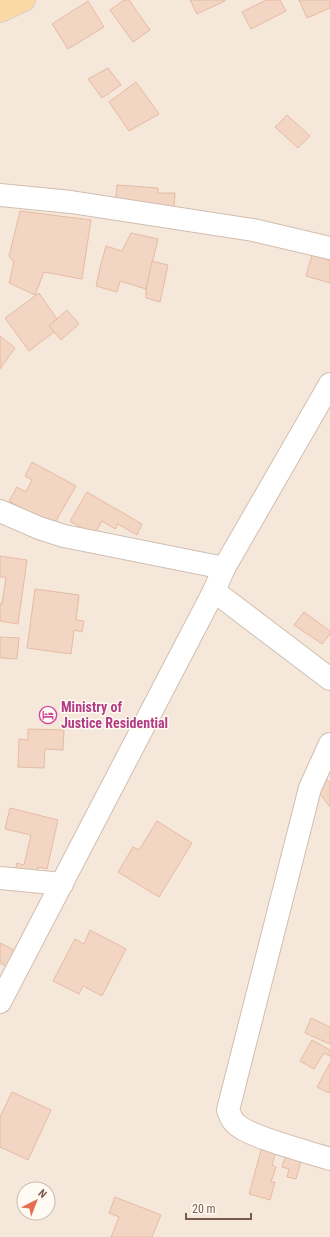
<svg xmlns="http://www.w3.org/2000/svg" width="330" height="1237" font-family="'Roboto Condensed',sans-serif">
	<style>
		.residential { fill: #f5e8da; fill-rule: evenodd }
		.building { fill: #f3d5c3; stroke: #e6bba3 }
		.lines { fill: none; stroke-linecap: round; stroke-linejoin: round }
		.minor-casing { stroke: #d1beb0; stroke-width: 24 }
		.tertiary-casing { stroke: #d1beb0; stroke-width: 24 }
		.primary-casing { stroke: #dad1cd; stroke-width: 24 }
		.minor { stroke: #fff; stroke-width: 22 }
		.tertiary { stroke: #fff; stroke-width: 22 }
		.primary { stroke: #fbd9a5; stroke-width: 22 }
		.labels { text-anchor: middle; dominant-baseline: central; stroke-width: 3; stroke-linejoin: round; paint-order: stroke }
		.hotel-label { font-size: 14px; font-weight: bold; fill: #b23c85; stroke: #fffaf3; text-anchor: start }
	</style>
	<rect width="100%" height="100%" fill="#fdf6ec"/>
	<!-- residential -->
	<path class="residential" d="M0 0H330V1237H0ZM24 1189H48V1213H24Z"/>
	<!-- building -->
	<g class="building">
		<path d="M124 0H129L150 30 133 42 110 10Z"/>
		<path d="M190 0H225V1L197 14Z"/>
		<path d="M266 0H280L286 11 251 29 242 12Z"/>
		<path d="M299 0H330V8L307 18Z"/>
		<path d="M88 1 104 27 68 49 52 24Z"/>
		<path d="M108 68 121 85 102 98 88 79Z"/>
		<path d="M136 82 159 114 129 131 109 102Z"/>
		<path d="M287 115 310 136 298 148 275 127Z"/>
		<path d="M117 185 158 188V193H175L174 207 115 206Z"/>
		<path d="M20 211 91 220 82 279 44 272 35 295 9 283 14 262 9 256Z"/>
		<path d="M131 233 158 239 146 289 120 281 117 292 96 286 101 264 106 246 122 251Z"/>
		<path d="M312 255 330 260V283L306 276Z"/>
		<path d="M152 261 168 265 160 302 146 298V289Z"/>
		<path d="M39 293 57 319 49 326 54 332 29 351 5 318Z"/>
		<path d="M67 310 79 324 61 340 49 326Z"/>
		<path d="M0 336 15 348 0 369Z"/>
		<path d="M32 462 76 486 53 526 9 501 17 487 26 492 32 480 25 476Z"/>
		<path d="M87 492 142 524 137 535 118 524 115 529 102 521 94 535 70 521Z"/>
		<path d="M0 556 27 560 18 624 0 621V603L2 604 6 577H0Z"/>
		<path d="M35 589 79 595 76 620 84 621 82 632 74 630 71 654 27 648Z"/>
		<path d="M304 612 330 631V634L322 644 294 625Z"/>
		<path d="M0 637 19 638 17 659 0 658Z"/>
		<path d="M28 729 64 730 63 750 45 749 44 768 18 767 19 739 28 740Z"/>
		<path d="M324 776 330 783V807L313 785Z"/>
		<path d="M10 808 58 820 47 869 38 867 35 880 14 875 17 863 24 865 31 835 5 829Z"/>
		<path d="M157 821 192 843 159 897 118 872 133 847 139 850Z"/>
		<path d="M90 930 126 949 102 996 83 986 79 994 53 981 75 939 84 944Z"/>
		<path d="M0 943 16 951 8 967 0 963Z"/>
		<path d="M311 1018 330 1027V1044L305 1033Z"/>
		<path d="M312 1040 330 1050V1056L324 1053 314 1069 300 1061Z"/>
		<path d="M330 1063V1091L329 1093 317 1087Z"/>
		<path d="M12 1092 51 1110 28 1160 0 1147V1117Z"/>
		<path d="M263 1143 277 1148 272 1165 276 1167 271 1182H275L270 1200 249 1194Z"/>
		<path d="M286 1154 302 1158 296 1179 287 1177 289 1169 282 1167Z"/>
		<path d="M115 1197 161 1215 152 1237H111L119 1217 109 1213Z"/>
	</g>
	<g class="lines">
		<defs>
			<g id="minor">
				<path d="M0 195 71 202 253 230 330 248"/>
				<path d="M0 511 39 528 64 536 224 568"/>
				<path d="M214 591 330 679"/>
				<path d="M330 744 310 788 228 1110C230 1115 231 1119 235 1123 247 1137 310 1152 330 1159"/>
				<path d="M0 878 62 884"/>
			</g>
			<path id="tertiary" d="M0 1002 214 591 224 568 330 384"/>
			<path id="primary" d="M0 11 24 0"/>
		</defs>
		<!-- minor casing -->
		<use href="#minor" class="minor-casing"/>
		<!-- tertiary casing -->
		<use href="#tertiary" class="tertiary-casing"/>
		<!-- primary casing -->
		<use href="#primary" class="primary-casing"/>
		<!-- minor -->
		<use href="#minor" class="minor"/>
		<!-- tertiary -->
		<use href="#tertiary" class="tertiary"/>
		<!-- primary -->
		<use href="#primary" class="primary"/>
	</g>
	<!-- icons -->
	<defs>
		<symbol id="hotel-ring" viewBox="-11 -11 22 22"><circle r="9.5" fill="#fffaf3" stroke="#d1479c" stroke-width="1.5"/><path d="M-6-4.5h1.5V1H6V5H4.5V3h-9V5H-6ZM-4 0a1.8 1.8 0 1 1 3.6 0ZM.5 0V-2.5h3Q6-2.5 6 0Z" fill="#d1479c"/></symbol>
	</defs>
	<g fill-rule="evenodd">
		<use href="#hotel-ring" x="38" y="705" width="20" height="20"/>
	</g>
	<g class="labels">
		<!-- hotel labels -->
		<g class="hotel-label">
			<text x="61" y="707">Ministry of<tspan x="61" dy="16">Justice Residential</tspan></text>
		</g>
	</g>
	<!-- north arrow -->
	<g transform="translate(36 1201) rotate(42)"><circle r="19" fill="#fffaf3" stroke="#cabbb1"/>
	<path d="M0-3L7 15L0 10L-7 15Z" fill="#e76f51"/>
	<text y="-6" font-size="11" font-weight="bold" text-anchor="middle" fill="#7a5c4d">N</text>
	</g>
	<!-- scale -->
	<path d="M186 1213v6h65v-6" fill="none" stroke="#7a5c4d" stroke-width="2"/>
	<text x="192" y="1213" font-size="12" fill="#7a5c4d" stroke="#fffaf3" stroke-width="3" paint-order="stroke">20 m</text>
</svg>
